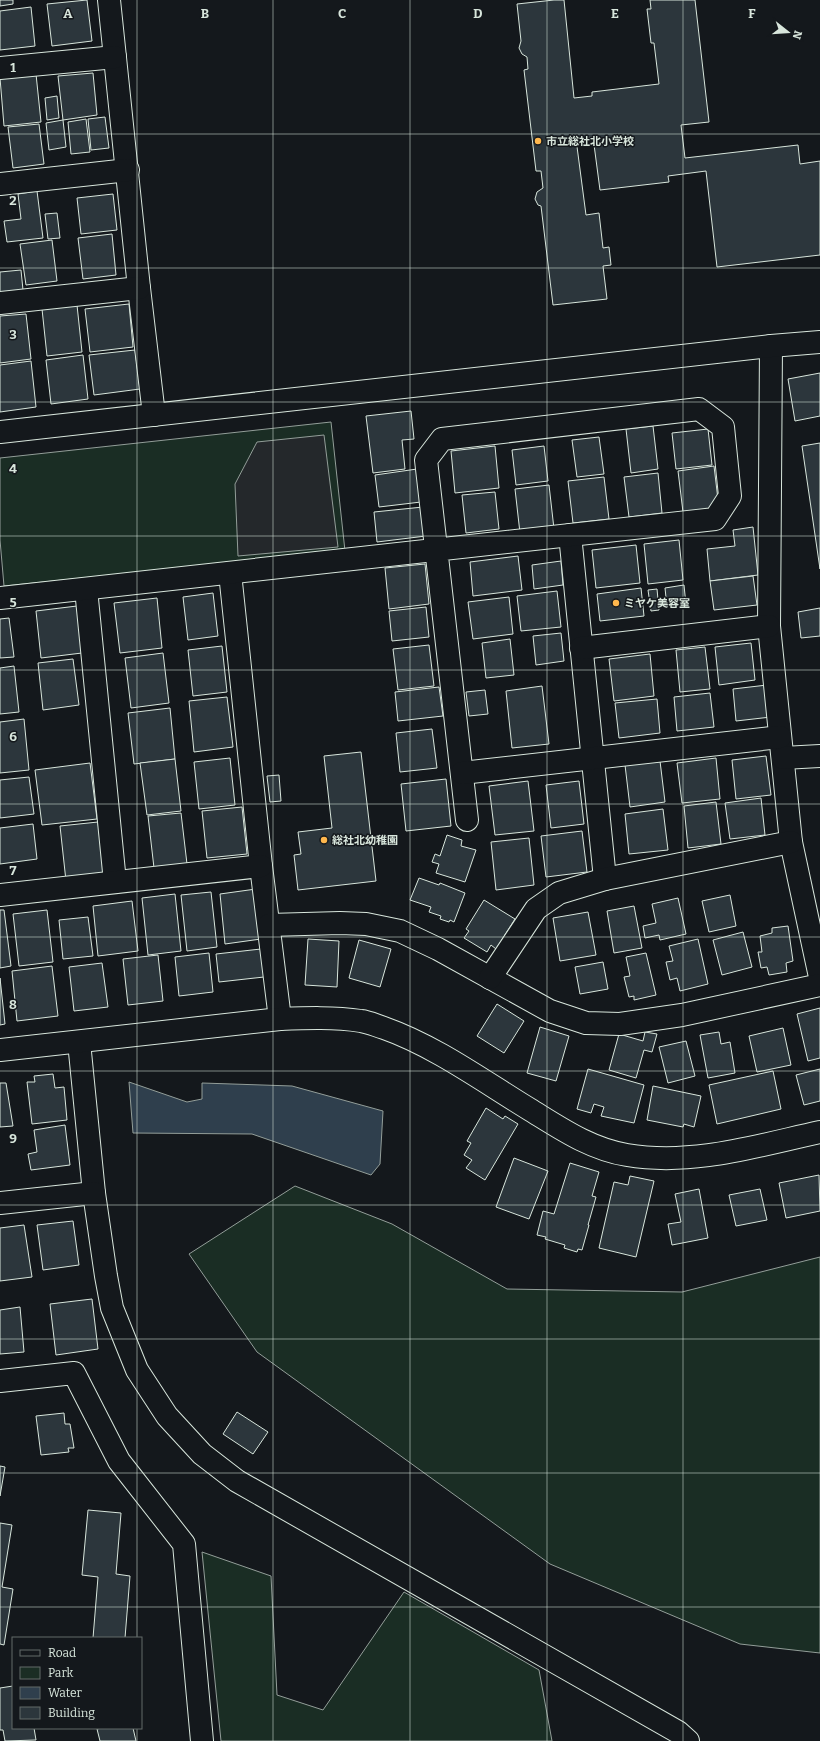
<svg xmlns="http://www.w3.org/2000/svg" width="820" height="1741" font-family="Bitter,'Noto Sans JP',serif">
	<style>
		.green { fill: #1a2d24; stroke: #939e99 }
		.parking { fill: #24282b; stroke: #939e99 }
		.water { fill: #2f3f4d; stroke: #939e99 }
		.building { fill: #2c363c; stroke: #d8e6dc }
		.lines { fill: none; stroke-linecap: round; stroke-linejoin: round }
		.minor-casing { stroke: #d8e6dc; stroke-width: 24 }
		.minor { stroke: #14181c; stroke-width: 22 }
		.grid { fill: none; stroke: #d8e6dc; stroke-width: 1; stroke-opacity: 0.55 }
		.poi-dot { fill: #ffb74d; stroke: #14181c; stroke-width: 1.5 }
		.labels { text-anchor: middle; dominant-baseline: central; stroke-width: 3; stroke-linejoin: round; paint-order: stroke }
		.poi-label { font-size: 11px; font-weight: bold; fill: #d8e6dc; stroke: #14181c; text-anchor: start }
		.grid-label { font-size: 13px; text-anchor: middle; font-weight: bold; fill: #d8e6dc; stroke: #14181c; stroke-width: 3; stroke-linejoin: round; paint-order: stroke }
	</style>
	<rect width="100%" height="100%" fill="#14181c"/>
	<!-- green -->
	<g class="green">
		<path d="M331 422 345 551 4 586 0 540V458Z"/>
		<path d="M295 1186 392 1224 507 1289 682 1292 820 1257V1653L740 1644 550 1564 257 1352 189 1254Z"/>
		<path d="M202 1552 271 1576 277 1695 323 1710 404 1592 539 1670 552 1741H221Z"/>
	</g>
	<!-- parking -->
	<path class="parking" d="M324 435 338 547 238 556 235 484 257 442Z"/>
	<!-- water -->
	<path class="water" d="M129 1082 187 1102 202 1099V1083L292 1086 383 1111 380 1164 371 1175 252 1134 133 1133Z"/>
	<!-- building -->
	<g class="building">
		<path d="M0 0H13V4L0 6Z"/>
		<path d="M87 0 92 41 52 46 47 4Z"/>
		<path d="M554 0H564L574 98 592 96V92L659 84 654 43H651L647 9H651L650 0H695L709 122 681 125 685 158 798 145 800 164 820 161V255L717 267 706 171 668 176 669 182 600 190 593 137 576 139 586 215 599 213 603 248 609 247 611 265 603 266 607 299 553 305 541 206 538 205 535 199 537 192 543 188 541 171H536L524 70 528 69 527 57 522 54 519 48 521 41 517 4Z"/>
		<path d="M31 7 35 46 0 50V11Z"/>
		<path d="M93 73 97 115 63 120 58 76Z"/>
		<path d="M36 74 41 122 4 126 0 78Z"/>
		<path d="M57 96 59 118 47 120 45 98Z"/>
		<path d="M105 117 109 148 91 150 88 119Z"/>
		<path d="M86 119 90 152 71 154 68 122Z"/>
		<path d="M63 120 66 147 49 150 46 123Z"/>
		<path d="M39 124 44 164 13 168 8 127Z"/>
		<path d="M37 191 43 238 7 242 4 221 21 219 18 194Z"/>
		<path d="M113 194 117 230 81 234 77 198Z"/>
		<path d="M57 213 60 238 48 239 45 214Z"/>
		<path d="M112 234 116 275 83 279 78 238Z"/>
		<path d="M52 240 57 281 26 285 20 244Z"/>
		<path d="M21 270 23 290 0 293V272Z"/>
		<path d="M129 304 133 347 90 352 85 309Z"/>
		<path d="M77 305 82 352 47 356 42 309Z"/>
		<path d="M26 314 31 359 0 363V316Z"/>
		<path d="M135 350 140 389 94 395 89 355Z"/>
		<path d="M83 355 88 399 51 404 46 360Z"/>
		<path d="M31 361 36 407 0 412V365Z"/>
		<path d="M820 373V416L795 421 788 379Z"/>
		<path d="M411 411 414 439 402 440 405 469 373 473 366 416Z"/>
		<path d="M653 426 658 469 631 473 626 429Z"/>
		<path d="M708 429 712 465 676 469 672 433Z"/>
		<path d="M599 437 604 474 577 477 572 440Z"/>
		<path d="M820 443V569L802 446Z"/>
		<path d="M495 446 499 488 455 493 451 451Z"/>
		<path d="M544 446 548 481 516 485 512 450Z"/>
		<path d="M714 466 719 508 683 512 678 471Z"/>
		<path d="M417 469 421 502 379 507 375 475Z"/>
		<path d="M658 473 662 513 629 517 624 477Z"/>
		<path d="M604 477 609 519 573 523 568 481Z"/>
		<path d="M549 485 554 529 520 533 515 489Z"/>
		<path d="M495 492 499 529 466 533 462 495Z"/>
		<path d="M423 507 426 536 377 542 374 512Z"/>
		<path d="M753 527 758 575 710 581 707 549 735 546 733 530Z"/>
		<path d="M679 540 683 580 648 584 644 544Z"/>
		<path d="M636 545 640 583 596 588 592 550Z"/>
		<path d="M518 556 522 590 473 596 470 562Z"/>
		<path d="M561 561 563 585 534 589 532 565Z"/>
		<path d="M425 564 429 604 389 609 385 568Z"/>
		<path d="M753 576 757 605 714 610 710 581Z"/>
		<path d="M684 585 686 605 667 607 665 588Z"/>
		<path d="M641 588 644 616 600 621 597 594Z"/>
		<path d="M657 589 659 610 651 611 648 590Z"/>
		<path d="M557 591 561 627 521 631 517 596Z"/>
		<path d="M213 593 218 636 188 640 183 597Z"/>
		<path d="M509 597 513 634 473 639 468 602Z"/>
		<path d="M157 598 162 648 120 653 114 603Z"/>
		<path d="M77 606 82 653 41 658 36 611Z"/>
		<path d="M426 607 429 637 392 641 389 611Z"/>
		<path d="M820 608V636L801 638 798 612Z"/>
		<path d="M9 618 14 657 0 658V619Z"/>
		<path d="M561 633 564 661 536 665 533 636Z"/>
		<path d="M510 639 514 675 486 678 482 643Z"/>
		<path d="M751 643 755 680 719 685 715 647Z"/>
		<path d="M429 645 434 686 398 690 393 649Z"/>
		<path d="M222 646 227 692 193 696 188 650Z"/>
		<path d="M705 647 710 689 680 692 676 650Z"/>
		<path d="M163 653 169 703 131 708 125 658Z"/>
		<path d="M650 654 654 696 614 701 609 659Z"/>
		<path d="M73 659 79 705 43 710 38 663Z"/>
		<path d="M14 666 19 712 0 714V668Z"/>
		<path d="M767 685 771 717 736 721 733 689Z"/>
		<path d="M542 686 549 744 512 748 506 691Z"/>
		<path d="M439 687 443 716 398 721 395 692Z"/>
		<path d="M485 690 488 714 469 716 466 692Z"/>
		<path d="M710 693 714 727 677 731 674 697Z"/>
		<path d="M227 697 233 747 194 752 189 701Z"/>
		<path d="M657 699 660 733 619 738 615 703Z"/>
		<path d="M170 708 175 759 134 764 128 713Z"/>
		<path d="M24 719 29 770 0 773V722Z"/>
		<path d="M432 729 437 768 400 772 396 733Z"/>
		<path d="M361 752 376 881 298 890 294 855 301 854 298 832 332 828 324 756Z"/>
		<path d="M766 756 771 795 736 799 732 760Z"/>
		<path d="M230 758 235 805 199 809 194 762Z"/>
		<path d="M716 758 720 799 682 803 677 763Z"/>
		<path d="M175 759 181 811 147 815 140 763Z"/>
		<path d="M660 761 665 802 630 807 625 765Z"/>
		<path d="M90 763 97 819 42 825 35 770Z"/>
		<path d="M279 775 281 801 270 802 267 776Z"/>
		<path d="M29 777 34 814 0 818V780Z"/>
		<path d="M446 779 451 826 406 831 401 784Z"/>
		<path d="M528 781 534 831 495 835 489 786Z"/>
		<path d="M579 781 584 824 551 828 546 785Z"/>
		<path d="M761 798 765 835 730 839 725 803Z"/>
		<path d="M716 802 721 844 688 848 684 806Z"/>
		<path d="M242 807 247 854 207 858 202 811Z"/>
		<path d="M663 809 668 850 629 854 625 814Z"/>
		<path d="M181 813 187 864 154 868 148 816Z"/>
		<path d="M98 822 104 877 66 881 60 826Z"/>
		<path d="M33 824 37 859 0 864V828Z"/>
		<path d="M582 831 587 872 546 877 541 836Z"/>
		<path d="M447 835 462 840 461 846 476 850 465 882 436 873 439 864 432 862 435 854 440 856Z"/>
		<path d="M529 838 534 885 496 890 491 842Z"/>
		<path d="M419 878 439 885 440 883 465 893 454 922 450 920 449 922 440 919 441 916 429 912 431 907 410 900Z"/>
		<path d="M256 889 261 939 225 944 220 894Z"/>
		<path d="M211 892 217 947 187 951 181 895Z"/>
		<path d="M175 894 181 951 148 955 142 898Z"/>
		<path d="M730 895 736 926 709 932 702 901Z"/>
		<path d="M678 898 686 934 660 940 659 935 645 938 643 926 656 923 652 904Z"/>
		<path d="M484 900 515 919 496 949 491 945 487 952 464 938 469 931 466 929Z"/>
		<path d="M132 901 138 951 98 956 93 906Z"/>
		<path d="M634 906 642 948 614 953 607 911Z"/>
		<path d="M0 910H4L11 966 0 968Z"/>
		<path d="M47 910 53 962 19 966 13 914Z"/>
		<path d="M588 912 596 955 560 961 553 918Z"/>
		<path d="M88 917 93 956 63 959 59 920Z"/>
		<path d="M788 926 793 961 786 963 787 972 769 975 767 967 761 968 758 952H762L760 936 772 933V928Z"/>
		<path d="M743 932 752 967 722 975 713 940Z"/>
		<path d="M308 939 339 941 337 987 305 985Z"/>
		<path d="M698 939 708 984 680 991 677 978 670 980 666 962 673 961 669 946Z"/>
		<path d="M359 940 391 949 380 987 349 978Z"/>
		<path d="M261 949 264 977 219 982 216 954Z"/>
		<path d="M209 953 213 992 179 996 175 957Z"/>
		<path d="M646 953 656 995 634 1000V996L629 997 624 977 630 976 626 957Z"/>
		<path d="M158 955 163 1001 128 1005 123 959Z"/>
		<path d="M603 962 608 989 580 994 575 967Z"/>
		<path d="M102 963 108 1007 74 1011 69 967Z"/>
		<path d="M52 966 58 1016 17 1021 12 971Z"/>
		<path d="M0 978 5 1024 0 1025Z"/>
		<path d="M497 1004 524 1021 504 1053 477 1036Z"/>
		<path d="M820 1008V1058L808 1061 797 1014Z"/>
		<path d="M540 1027 569 1036 556 1081 527 1073Z"/>
		<path d="M783 1028 791 1065 757 1072 749 1036Z"/>
		<path d="M645 1032 657 1034 652 1052 644 1050 636 1078 609 1070 619 1034 643 1041Z"/>
		<path d="M719 1032 721 1044 730 1042 735 1073 708 1078 700 1035Z"/>
		<path d="M686 1041 695 1076 668 1083 659 1047Z"/>
		<path d="M588 1069 644 1085 634 1123 601 1116 604 1107 594 1104 591 1113 577 1109Z"/>
		<path d="M820 1069V1101L804 1105 796 1075Z"/>
		<path d="M773 1071 781 1109 717 1124 709 1085Z"/>
		<path d="M53 1074 55 1088 64 1087 67 1120 32 1124 27 1082H35L34 1076Z"/>
		<path d="M0 1083H6L13 1126 0 1127Z"/>
		<path d="M653 1086 701 1096 694 1127 684 1124 683 1127 647 1120Z"/>
		<path d="M486 1108 503 1119 505 1116 518 1124 485 1180 466 1168 472 1160 464 1155 471 1143 467 1141Z"/>
		<path d="M65 1125 70 1165 31 1170 28 1154 37 1152 34 1130Z"/>
		<path d="M514 1158 548 1171 529 1219 496 1207Z"/>
		<path d="M570 1163 599 1172 592 1196 596 1197 588 1225H589L582 1250 578 1249 577 1252 564 1248 565 1245 545 1239 546 1237 537 1235 543 1211 554 1214Z"/>
		<path d="M819 1175 820 1211 786 1218 779 1183Z"/>
		<path d="M630 1176 654 1181 636 1257 599 1248 614 1182 628 1185Z"/>
		<path d="M699 1189 708 1238 672 1245 668 1224 681 1222 675 1194Z"/>
		<path d="M760 1189 767 1220 736 1226 729 1195Z"/>
		<path d="M73 1221 79 1265 43 1270 37 1225Z"/>
		<path d="M24 1225 32 1277 0 1281V1228Z"/>
		<path d="M92 1299 98 1349 56 1355 50 1304Z"/>
		<path d="M20 1307 24 1352 0 1354V1310Z"/>
		<path d="M237 1412 268 1432 253 1454 223 1434Z"/>
		<path d="M64 1413 65 1424H70L74 1448H68L69 1452 41 1455 36 1416Z"/>
		<path d="M0 1466 5 1467 0 1496Z"/>
		<path d="M88 1510 121 1513 116 1574 130 1576 125 1638H93L98 1577 82 1575Z"/>
		<path d="M0 1523 12 1525 2 1587 13 1589 4 1645 0 1644Z"/>
		<path d="M13 1686V1728H34L36 1740 5 1741 3 1730H0V1688Z"/>
		<path d="M102 1728H133L136 1741H100L97 1729Z"/>
	</g>
	<g class="lines">
		<defs>
			<g id="minor">
				<path d="M109 0 139 288 154 415"/>
				<path d="M0 68 115 57"/>
				<path d="M0 184 128 170"/>
				<path d="M0 303 139 288"/>
				<path d="M771 346 769 626 791 842 820 977"/>
				<path d="M0 432 771 346 820 342"/>
				<path d="M570 535 605 879"/>
				<path d="M230 573 261 866 280 1019"/>
				<path d="M86 589 115 882"/>
				<path d="M0 598 715 519 730 496 723 427 699 409 442 439 426 460 467 820"/>
				<path d="M581 648 769 626"/>
				<path d="M783 758 820 756"/>
				<path d="M462 773 780 737"/>
				<path d="M0 895 261 866"/>
				<path d="M269 925 340 923 366 924 400 931 438 949 550 1011 586 1023 620 1024 682 1015 820 985"/>
				<path d="M490 978 536 909 559 893 605 879 791 842"/>
				<path d="M79 1042 94 1193 106 1276 112 1308 137 1370 167 1416 202 1454 237 1481 678 1732 688 1741"/>
				<path d="M0 1050 280 1019C307 1018 334 1017 361 1021 369 1022 377 1026 384 1028 435 1046 483 1081 529 1109 560 1128 590 1149 627 1155 692 1166 756 1146 820 1132"/>
				<path d="M0 1203 94 1193"/>
				<path d="M0 1381 74 1373 119 1461 184 1544 202 1741"/>
			</g>
		</defs>
		<!-- minor casing -->
		<use href="#minor" class="minor-casing"/>
		<!-- minor -->
		<use href="#minor" class="minor"/>
	</g>
	<!-- grid -->
	<path class="grid" d="M137 0V1638M273 0V1741M410 0V1741M547 0V1741M683 0V1741M0 134H820M0 268H820M0 402H820M0 536H820M0 670H820M0 804H820M0 937H820M0 1071H820M0 1205H820M0 1339H820M0 1473H820M0 1607H820M137 1728V1741"/>
	<!-- markers -->
	<g class="poi-dot">
		<circle cx="538" cy="141" r="4"/>
		<circle cx="616" cy="603" r="4"/>
		<circle cx="324" cy="840" r="4"/>
	</g>
	<g class="labels">
		<!-- poi labels -->
		<g class="poi-label">
			<text x="546" y="141">市立総社北小学校</text>
			<text x="624" y="603">ミヤケ美容室</text>
			<text x="332" y="840">総社北幼稚園</text>
		</g>
	</g>
	<g class="grid-label">
		<text x="68" y="18">A</text>
		<text x="205" y="18">B</text>
		<text x="342" y="18">C</text>
		<text x="478" y="18">D</text>
		<text x="615" y="18">E</text>
		<text x="752" y="18">F</text>
		<text x="13" y="72">1</text>
		<text x="13" y="205">2</text>
		<text x="13" y="339">3</text>
		<text x="13" y="473">4</text>
		<text x="13" y="607">5</text>
		<text x="13" y="741">6</text>
		<text x="13" y="875">7</text>
		<text x="13" y="1009">8</text>
		<text x="13" y="1143">9</text>
	</g>
	<!-- legend -->
	<rect x="12" y="1637" width="130" height="92" fill="#14181c" stroke="#626a69"/>
	<rect x="20" y="1650" width="20" height="6" fill="#14181c" stroke="#626a69"/>
	<text x="48" y="1657" font-size="12" fill="#d8e6dc">Road</text>
	<rect x="20" y="1667" width="20" height="12" fill="#1a2d24" stroke="#626a69"/>
	<text x="48" y="1677" font-size="12" fill="#d8e6dc">Park</text>
	<rect x="20" y="1687" width="20" height="12" fill="#2f3f4d" stroke="#626a69"/>
	<text x="48" y="1697" font-size="12" fill="#d8e6dc">Water</text>
	<rect x="20" y="1707" width="20" height="12" fill="#2c363c" stroke="#626a69"/>
	<text x="48" y="1717" font-size="12" fill="#d8e6dc">Building</text>
	<!-- north arrow -->
	<g transform="translate(788 32) rotate(107)" stroke="#14181c" stroke-width="3" paint-order="stroke">
	<path d="M0-3L7 15L0 10L-7 15Z" fill="#d8e6dc"/>
	<text y="-6" font-size="11" font-weight="bold" text-anchor="middle" fill="#d8e6dc">N</text>
	</g>
</svg>
